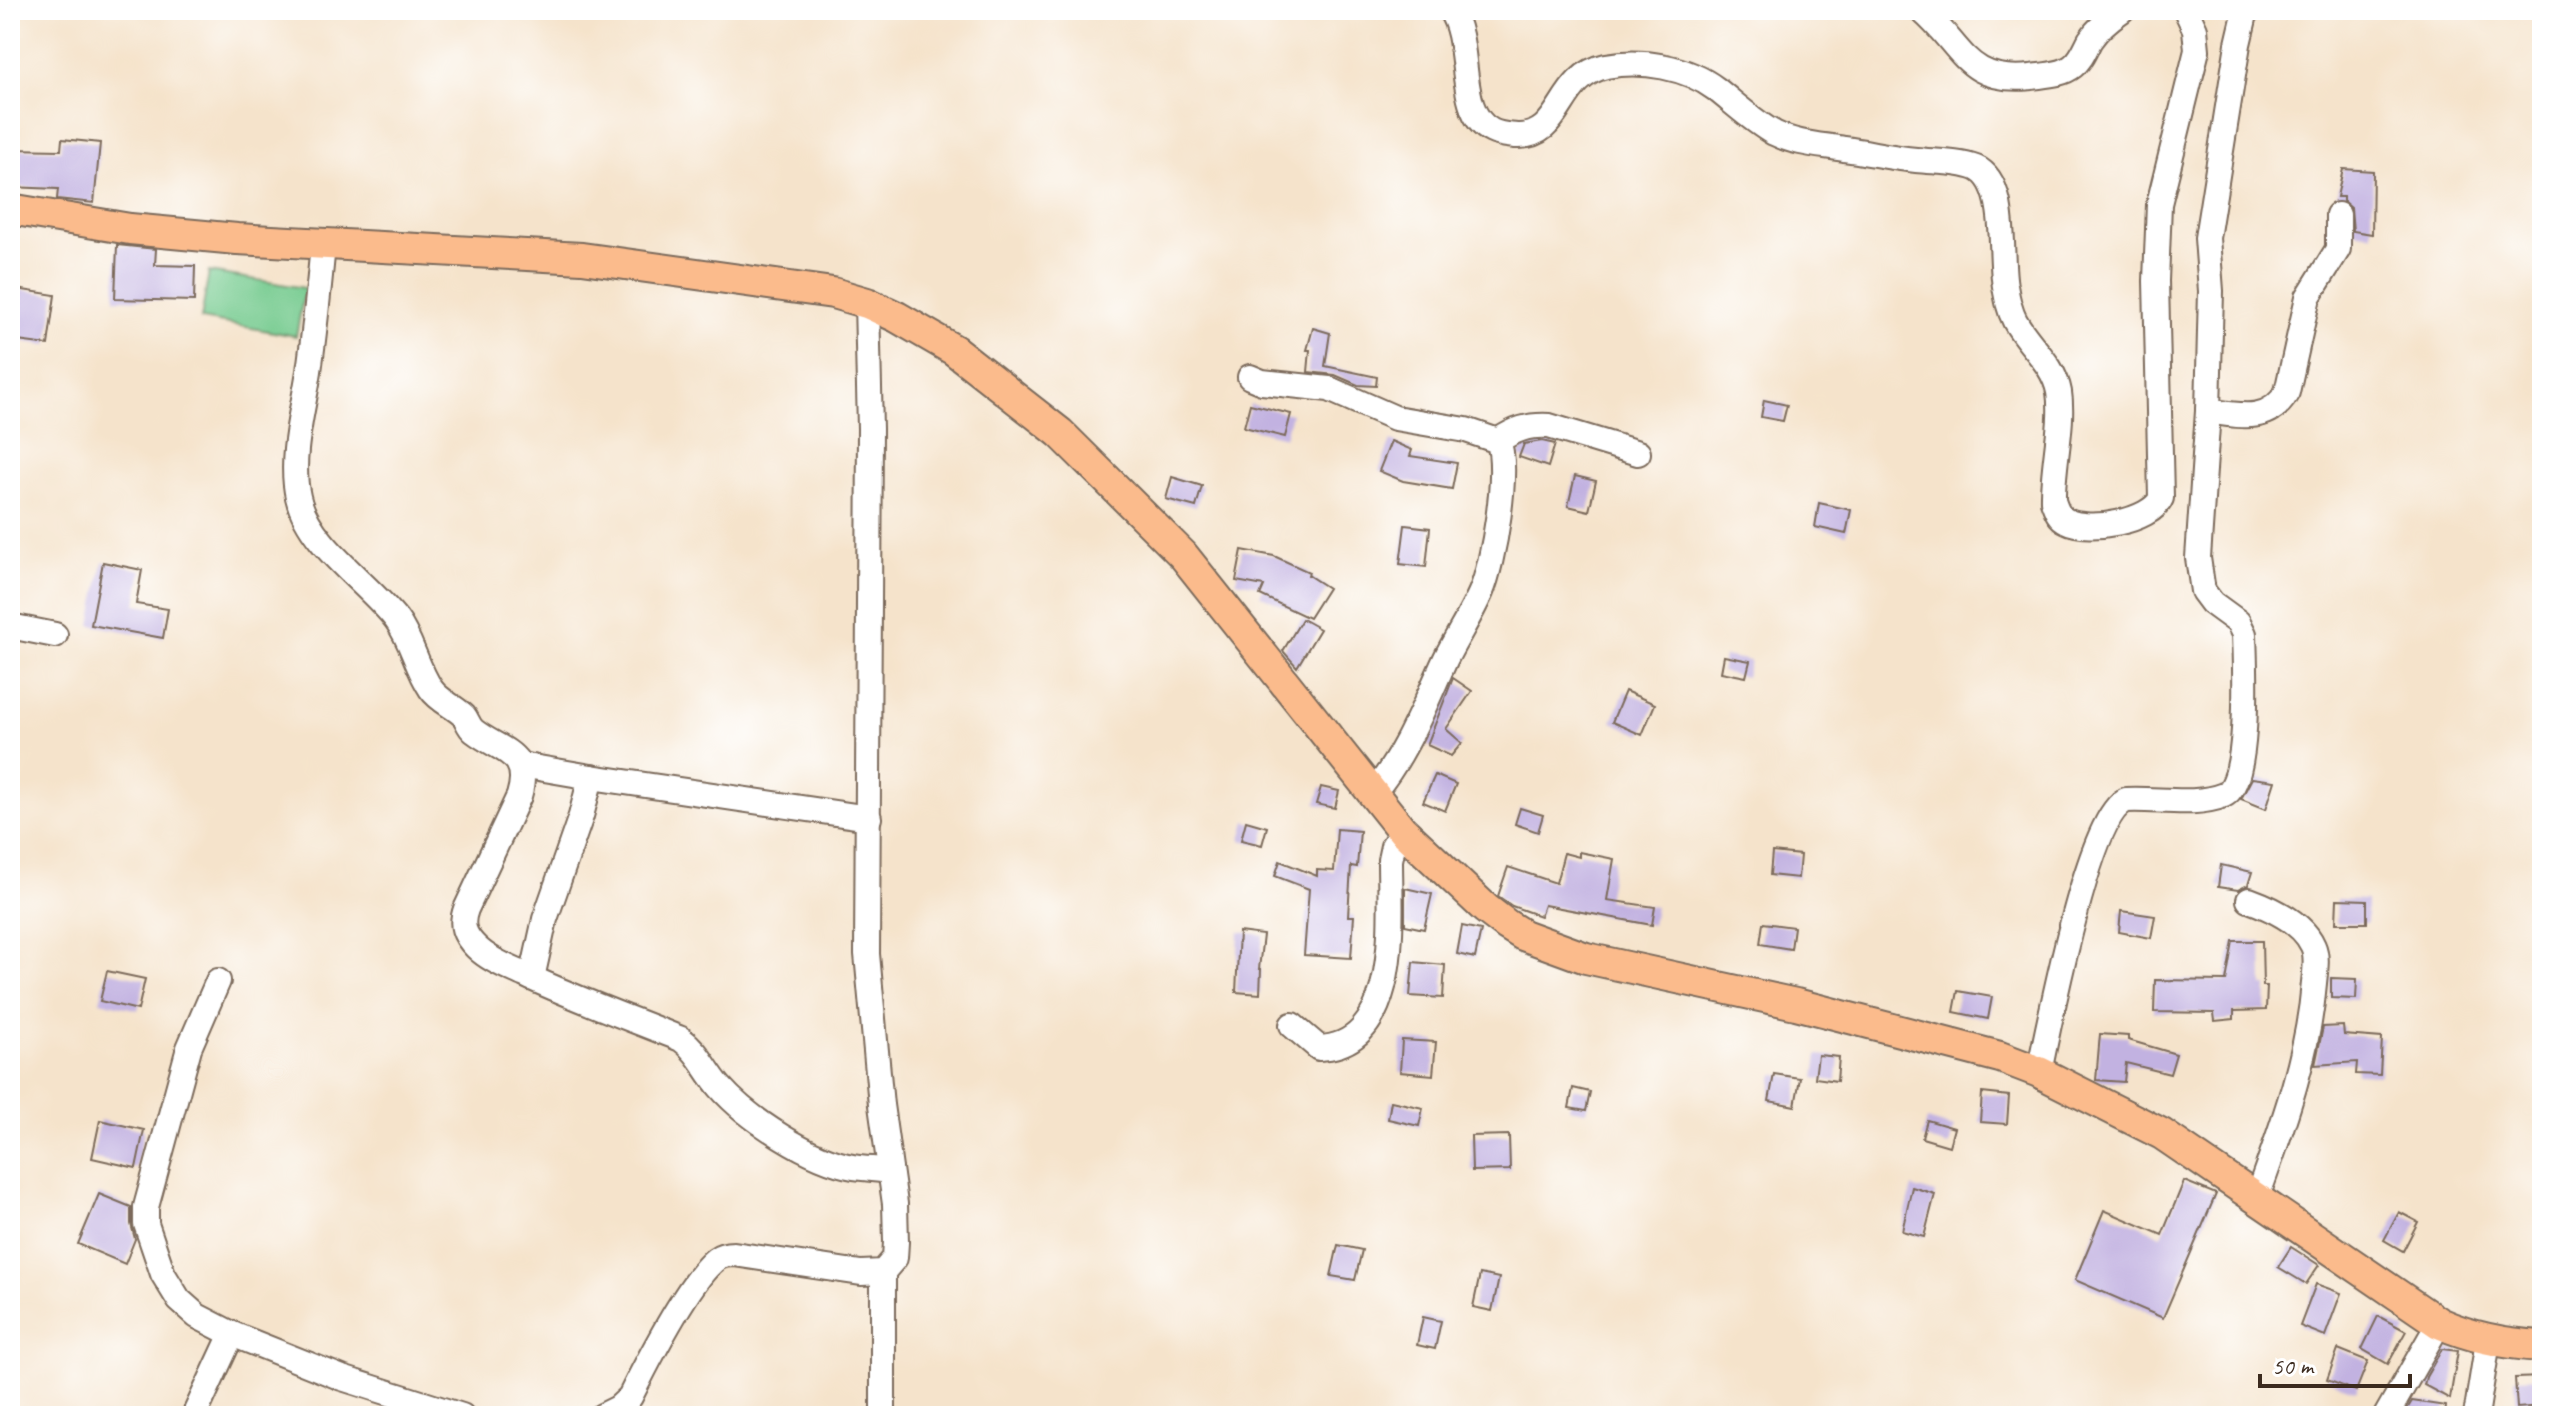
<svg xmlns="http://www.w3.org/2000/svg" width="2552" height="1426" font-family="Caveat,sans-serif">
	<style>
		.green { fill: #76cb8f; stroke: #587a56; stroke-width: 2 }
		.building { fill: #c2b2e1 }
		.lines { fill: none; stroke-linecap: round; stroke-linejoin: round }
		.minor-casing { stroke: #7c6b5b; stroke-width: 28 }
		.major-casing { stroke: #7c6b5b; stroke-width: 34 }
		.minor { stroke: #fff; stroke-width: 24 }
		.major { stroke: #fbbb8c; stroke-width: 30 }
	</style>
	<rect width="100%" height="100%" fill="#fff"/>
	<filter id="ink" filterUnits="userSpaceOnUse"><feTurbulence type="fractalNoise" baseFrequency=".0125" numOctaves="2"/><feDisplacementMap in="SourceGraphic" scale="16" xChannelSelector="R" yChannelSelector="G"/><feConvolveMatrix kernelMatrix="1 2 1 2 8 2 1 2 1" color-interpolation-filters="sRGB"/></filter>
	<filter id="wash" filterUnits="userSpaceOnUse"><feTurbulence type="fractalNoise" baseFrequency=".006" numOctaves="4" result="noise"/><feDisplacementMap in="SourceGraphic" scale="32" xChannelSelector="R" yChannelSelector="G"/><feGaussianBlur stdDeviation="1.8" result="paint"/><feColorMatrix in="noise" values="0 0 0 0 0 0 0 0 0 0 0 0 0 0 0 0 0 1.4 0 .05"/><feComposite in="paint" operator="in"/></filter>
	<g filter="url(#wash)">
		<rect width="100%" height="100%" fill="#f5e3cb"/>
		<!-- green -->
		<path class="green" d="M209 272 305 288 296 336 201 319Z"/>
		<g id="blocks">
			<!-- building -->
			<g class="building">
				<path d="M62 139 100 143 94 203 57 199 58 189 10 187V149L61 150Z"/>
				<path d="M2343 169 2373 171 2372 234 2353 231 2351 208 2343 201V197H2337Z"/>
				<path d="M117 245 156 249 155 265 195 266 194 301 115 299Z"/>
				<path d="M10 288 55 295 48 345 10 340Z"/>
				<path d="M1313 328 1330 333 1325 366 1377 377 1376 386 1358 385 1335 375 1308 372 1310 350H1307Z"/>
				<path d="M1764 400 1787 405 1783 421 1761 417Z"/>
				<path d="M1250 404 1291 414 1285 437 1244 427Z"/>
				<path d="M1391 441 1412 450 1410 456 1457 463 1452 489 1403 481 1379 471Z"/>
				<path d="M1542 441 1555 444 1548 467 1519 457 1524 444Z"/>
				<path d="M1575 476 1596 481 1589 511 1568 506Z"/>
				<path d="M1172 477 1202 486 1196 507 1166 499Z"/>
				<path d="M1819 503 1851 510 1846 534 1815 527Z"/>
				<path d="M1405 525 1430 528 1426 567 1400 564Z"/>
				<path d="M1242 550 1274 556 1309 572 1308 575 1328 588 1309 618 1260 595 1264 586 1236 581Z"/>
				<path d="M103 562 142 570 136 604 168 609 163 638 91 625Z"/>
				<path d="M1302 619 1320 629 1297 667 1283 651Z"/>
				<path d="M1724 656 1750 661 1746 677 1721 672Z"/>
				<path d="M1453 678 1472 691 1446 729 1462 743 1451 756 1427 745Z"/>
				<path d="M1625 691 1655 704 1642 735 1612 722Z"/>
				<path d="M1435 775 1456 784 1445 811 1423 802Z"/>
				<path d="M2252 778 2275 781 2266 809 2241 799Z"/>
				<path d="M1321 787 1339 791 1335 808 1316 804Z"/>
				<path d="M1520 808 1543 815 1538 832 1515 824Z"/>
				<path d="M1246 821 1267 827 1262 845 1241 840Z"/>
				<path d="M1337 829 1360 831 1357 867 1351 866 1348 916H1354L1351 958 1304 955 1309 889 1275 876 1280 861 1317 876V870L1334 871Z"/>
				<path d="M1579 852 1614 859 1607 900 1655 907 1652 925 1544 905 1540 916 1512 906 1498 896 1508 867 1556 883 1564 853 1579 857Z"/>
				<path d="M1772 852 1800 855 1798 878 1770 875Z"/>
				<path d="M2221 865 2252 872 2248 885 2238 890 2218 887Z"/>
				<path d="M1405 888 1432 894 1424 929 1405 925Z"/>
				<path d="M2337 899 2367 900V923H2336Z"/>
				<path d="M2121 911 2155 916 2151 938 2119 932Z"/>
				<path d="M1763 923 1794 927 1791 949 1760 944Z"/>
				<path d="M1462 926 1481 930 1475 958 1457 954Z"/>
				<path d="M1239 932 1263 935 1259 969H1261L1260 994 1236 992Z"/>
				<path d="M2233 941H2262L2263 986H2267L2266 1010 2234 1011V1019L2215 1021 2214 1013 2154 1012 2155 980 2226 981Z"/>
				<path d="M1413 962 1445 965 1443 998 1410 996Z"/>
				<path d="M107 971 145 979 138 1010 100 1001Z"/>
				<path d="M2331 978 2357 979 2356 999 2331 998Z"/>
				<path d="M1958 991 1992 997 1988 1019 1954 1012Z"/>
				<path d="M2343 1026 2344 1035 2382 1038 2380 1075 2356 1074 2357 1062 2315 1065 2323 1027Z"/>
				<path d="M2100 1034 2128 1036V1040L2176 1054 2170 1074 2126 1063 2124 1082 2096 1080Z"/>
				<path d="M1402 1040 1436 1042 1433 1075 1400 1072Z"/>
				<path d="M1818 1055 1839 1057 1837 1081 1815 1078Z"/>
				<path d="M1774 1074 1800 1078 1795 1106 1769 1101Z"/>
				<path d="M1573 1088 1590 1092 1586 1111 1569 1108Z"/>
				<path d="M1982 1093 2009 1096 2007 1124 1980 1122Z"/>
				<path d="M1391 1101 1423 1108 1419 1126 1388 1119Z"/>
				<path d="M100 1120 144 1130 136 1168 92 1158Z"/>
				<path d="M1927 1120 1954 1128 1949 1146 1922 1138Z"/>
				<path d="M1509 1135 1510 1170 1472 1171 1471 1136Z"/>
				<path d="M2184 1181 2216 1194 2163 1318 2075 1280 2104 1210 2162 1235Z"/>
				<path d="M1912 1187 1935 1194 1924 1237 1902 1231Z"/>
				<path d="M99 1194 131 1207V1224L135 1239 125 1264 78 1244Z"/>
				<path d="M2399 1212 2418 1222 2403 1251 2384 1240Z"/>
				<path d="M1338 1245 1362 1250 1355 1280 1331 1276Z"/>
				<path d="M2291 1247 2319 1265 2306 1284 2278 1267Z"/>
				<path d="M1480 1274 1499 1278 1492 1311 1473 1307Z"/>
				<path d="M2316 1284 2341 1293 2325 1336 2300 1326Z"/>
				<path d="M2378 1316 2406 1331 2388 1364 2362 1349Z"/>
				<path d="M1423 1317 1441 1321 1435 1349 1417 1345Z"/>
				<path d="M2338 1349 2368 1361 2356 1391 2327 1380Z"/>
				<path d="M2442 1349 2458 1351 2450 1399 2424 1385 2426 1377Z"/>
				<path d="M2542 1377V1406L2517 1408 2515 1378Z"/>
				<path d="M2412 1401 2446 1406 2445 1416H2403Z"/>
			</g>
		</g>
	</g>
	<g filter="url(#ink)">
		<use href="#blocks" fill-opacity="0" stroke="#7c6b5b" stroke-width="2"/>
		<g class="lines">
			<defs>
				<g id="minor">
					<path d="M1450 10C1473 43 1455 113 1492 131 1500 135 1508 135 1516 136 1564 138 1556 77 1606 66 1642 59 1687 67 1716 89 1735 104 1753 121 1774 133 1796 144 1821 145 1844 149 1868 152 1892 158 1916 160 1935 162 1958 161 1976 168 2009 183 1999 254 2005 286 2007 298 2009 310 2015 321 2028 345 2054 364 2059 392 2064 424 2052 467 2053 501 2056 509 2058 517 2067 521 2088 532 2151 522 2161 498L2156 281 2159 204 2197 50 2195 29 2186 10"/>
					<path d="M1921 10C1963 45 1965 84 2031 77 2045 75 2062 75 2073 66 2082 59 2085 49 2090 40 2098 28 2110 18 2122 10"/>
					<path d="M323 245C319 287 315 329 309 371 303 411 289 457 298 497 308 544 367 582 396 619 412 640 416 667 431 689 439 701 454 706 464 716 468 721 468 726 474 731 501 752 532 752 519 796L466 909C460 925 464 935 476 947 489 960 508 967 525 975 576 999 629 1018 681 1039 699 1052 706 1071 720 1087 748 1119 811 1160 853 1167 865 1169 878 1169 890 1171"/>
					<path d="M1250 377 1262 382 1329 389 1395 418 1466 430 1498 441C1510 467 1493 565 1481 592 1471 615 1457 636 1446 658 1424 705 1407 753 1373 793"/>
					<path d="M2208 411C2237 415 2270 424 2287 392L2308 297 2338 249V215"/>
					<path d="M1498 441C1515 429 1528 425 1549 426L1638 453"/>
					<path d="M10 626 55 635"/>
					<path d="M521 765 591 777"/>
					<path d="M2249 900C2271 908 2303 923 2313 946 2318 957 2315 971 2314 983 2308 1058 2282 1127 2257 1197"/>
					<path d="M532 978 545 919 581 816 591 777 869 818"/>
					<path d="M218 981 189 1048 146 1207V1224L163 1274 179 1300 197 1316 232 1334 342 1378 462 1416"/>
					<path d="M1292 1025 1319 1048C1402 1045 1390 918 1390 860L1393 846 1402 830"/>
					<path d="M2039 1072C2049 1026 2088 817 2126 800 2157 798 2194 807 2224 795 2251 784 2245 663 2244 634L2238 622 2212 603 2203 591 2198 558 2208 411 2211 291 2207 238 2238 44 2246 10"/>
					<path d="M194 1416 232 1334"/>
					<path d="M602 1416 618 1408 630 1397C646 1365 689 1280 716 1259 721 1255 727 1254 734 1254L861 1273 883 1272 895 1258 896 1242 895 1204 881 1105 867 954 870 429 867 303"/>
					<path d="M883 1416V1272"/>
					<path d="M2386 1416 2439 1323"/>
					<path d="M2476 1416 2488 1341"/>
				</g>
				<path id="major" d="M10 209 130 229 237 239 582 258 833 293 867 303 897 317 954 350 1060 433 1183 555 1402 830 1486 909 1507 925 1523 935 1586 958 1796 1004 2000 1057 2039 1072 2162 1134 2439 1323C2473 1338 2505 1344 2542 1346"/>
			</defs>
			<!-- minor casing -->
			<use href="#minor" class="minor-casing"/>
			<!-- major casing -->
			<use href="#major" class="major-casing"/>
			<!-- minor -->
			<use href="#minor" class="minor"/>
			<!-- major -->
			<use href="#major" class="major"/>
		</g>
	</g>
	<!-- margin -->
	<rect width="2552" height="1426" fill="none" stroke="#fff" stroke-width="40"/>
	<!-- scale -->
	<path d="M2260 1374v12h150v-12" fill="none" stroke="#3b2a1e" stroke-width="4"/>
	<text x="2272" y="1374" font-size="24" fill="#3b2a1e" stroke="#ffffff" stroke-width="6" paint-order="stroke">50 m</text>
</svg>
